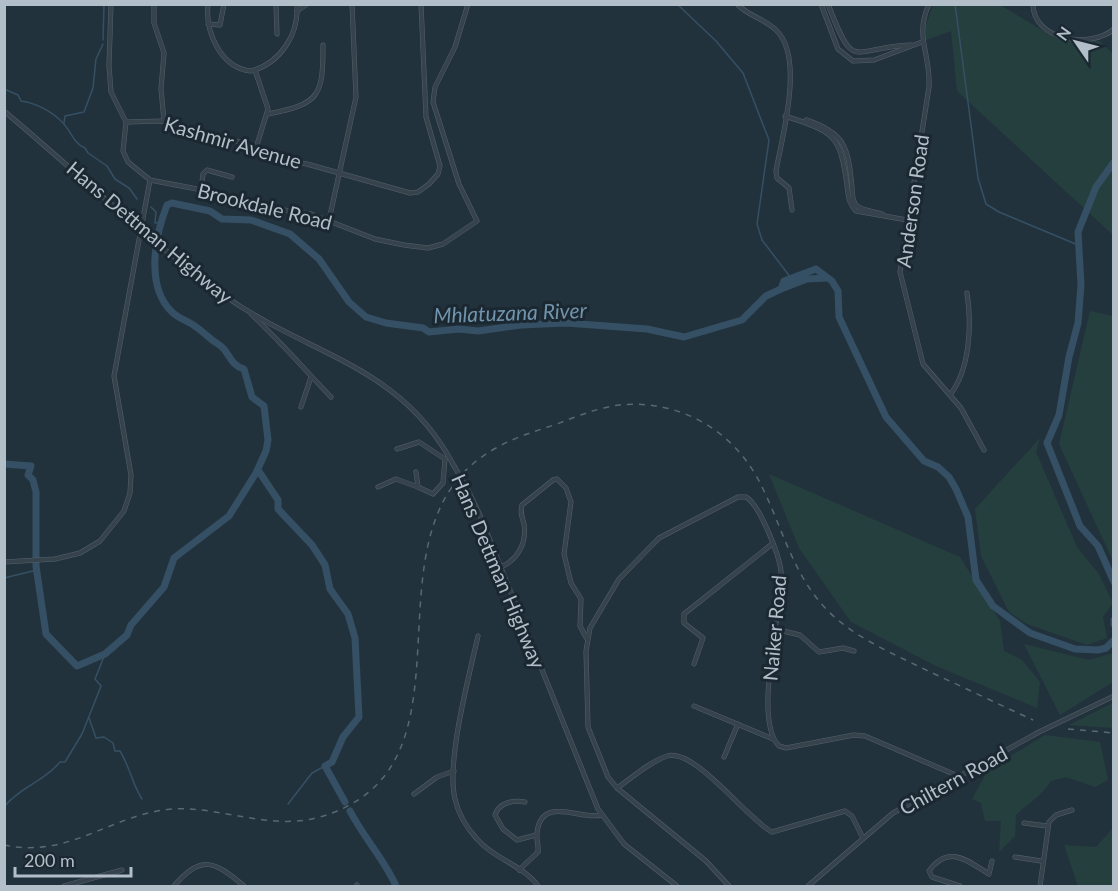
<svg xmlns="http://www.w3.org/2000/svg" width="1118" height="891" font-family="Lato,sans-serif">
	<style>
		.green { fill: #253f3e }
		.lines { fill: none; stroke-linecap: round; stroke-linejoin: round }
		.stream { stroke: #355064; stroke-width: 1.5 }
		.river { stroke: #355064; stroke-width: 7 }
		.minor-casing { stroke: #54616a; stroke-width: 5 }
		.minor { stroke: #36434d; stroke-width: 4 }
		.rail { stroke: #586874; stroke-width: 1.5; stroke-dasharray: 6 6; stroke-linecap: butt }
		.minor-bridge-casing { stroke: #54616a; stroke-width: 5; stroke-linecap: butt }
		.minor-bridge { stroke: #36434d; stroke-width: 4 }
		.labels { text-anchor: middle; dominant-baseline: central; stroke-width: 6; stroke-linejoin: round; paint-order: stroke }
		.street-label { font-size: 20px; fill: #b2bec8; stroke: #1b2831 }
		.water-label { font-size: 21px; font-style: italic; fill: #7194ac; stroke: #1b2831 }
	</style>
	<rect width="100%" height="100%" fill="#22323c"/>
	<!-- green -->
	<g class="green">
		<path d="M933 5H1000L1055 38 1100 41 1113 54V235L957 91 951 31 926 40 925 28Z"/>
		<path d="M1090 311 1113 316V561L1059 444Z"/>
		<path d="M1040 438 1036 452 1077 547 1099 574 1113 603 1103 617 1107 638 1087 645 1027 624 1009 612 981 556 975 509Z"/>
		<path d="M769 474 960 557 1000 621 1004 651 1022 660 1040 682 1037 708 936 666 851 622 799 548Z"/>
		<path d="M1024 644 1089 660 1113 653V682L1060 715Z"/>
		<path d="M1113 703V728L1069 725Z"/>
		<path d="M1045 735 1100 742 1108 780 1095 787 1066 777 1051 781C1042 796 1028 803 1016 815L1015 836 999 852 1001 821H985L981 803 972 799 988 770Z"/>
		<path d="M1113 828V886H1078L1064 845 1096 847Z"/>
	</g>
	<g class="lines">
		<!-- stream -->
		<g class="stream">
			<path d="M677 4 716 41 743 73 769 140 757 224 762 240 791 278"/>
			<path d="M955 4 978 178 986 204 999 212 1078 245"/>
			<path d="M103 40 104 4"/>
			<path d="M4 89 18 95 21 101C36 103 53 112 63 123 71 131 74 144 85 148L88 153 107 166 115 179 129 188 137 199"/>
			<path d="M64 123 65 116 84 112 93 88 96 59 103 44"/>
			<path d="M151 207 156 212 155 223 161 222"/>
			<path d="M4 578 37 570"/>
			<path d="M89 718 96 738 104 737 113 743 115 751H120C130 767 132 784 142 799"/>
			<path d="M288 804 312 773 325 766"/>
			<path d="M4 807C20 787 45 781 60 762H65L82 734 101 686 95 679 105 654"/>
		</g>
		<!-- river -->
		<g class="river">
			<path d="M1114 162 1096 187 1078 232 1081 285 1078 323 1069 357 1059 415 1047 443 1080 526 1098 546 1114 582"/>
			<path d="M781 289 807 279 827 278"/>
			<path d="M4 464 31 466 28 475 33 480 36 492V566L46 634 77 666 105 654 127 635 131 625 164 587 174 558 229 516 256 473 266 451 268 440 264 406 252 397 244 369C228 364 230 351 218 344 209 339 204 332 196 327 189 321 179 319 172 312 145 286 155 236 167 205L172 203 210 211 222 219 251 220 290 234 319 259 349 302 366 317 386 323 423 328 429 332 459 329 478 331 521 325 566 323 647 329 684 337 742 320 766 296 781 289 784 281 816 269 832 281 838 291 839 317 886 417 924 461 938 467 949 477 956 489 968 517 976 580 993 606 1030 633 1075 649 1098 650 1106 648 1114 640"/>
			<path d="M258 470 278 500V509L312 545 325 565 330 589 348 614 355 638 359 717 343 737 332 762 325 766 345 802"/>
			<path d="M1114 620V624"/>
			<path d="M350 811C364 838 384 859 396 886"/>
		</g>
		<defs>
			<g id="minor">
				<path d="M111 4 109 66 111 92 126 122 123 151 128 162 150 180 197 189 236 203 311 214 375 239 404 245 428 248 443 244 477 221 459 184 433 102 435 87 455 47 468 4"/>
				<path d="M154 4V23L164 53 161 89 164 121"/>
				<path d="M208 4C205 31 220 68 251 71 281 63 299 34 297 4"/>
				<path d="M276 4 277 34"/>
				<path d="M737 4C748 16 765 19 776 30 805 57 782 137 776 171L777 178 789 188 792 210"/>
				<path d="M821 4 838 49 853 61 874 60 922 42"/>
				<path d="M828 4C855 75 851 47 911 45"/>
				<path d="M929 4C914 37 931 54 929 87L900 272 923 364 961 408 984 450"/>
				<path d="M1033 4C1033 41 1091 49 1114 29"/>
				<path d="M297 11 307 4"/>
				<path d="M208 24 220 25 224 4"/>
				<path d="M255 70 268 109 256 148"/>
				<path d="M4 111C77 172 147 240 225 296 309 356 401 364 454 466"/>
				<path d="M268 114C320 104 323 96 323 45"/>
				<path d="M785 116C834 132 840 134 847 185 848 195 849 204 856 211L907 220"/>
				<path d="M806 120C846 133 848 148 852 187 852 192 852 200 856 205 862 211 874 211 882 214"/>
				<path d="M126 122 164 121 250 145 273 158 307 164 410 193 418 192 429 184 438 174 440 166 426 117 421 4"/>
				<path d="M201 190 203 174 207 170 232 177"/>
				<path d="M329 220 356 97 352 4"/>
				<path d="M252 315C280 341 304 369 331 397"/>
				<path d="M950 395C970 369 972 325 967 293"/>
				<path d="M301 407 311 377"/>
				<path d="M397 449 419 442 445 459"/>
				<path d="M416 472 418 487 433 494 443 483 445 459"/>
				<path d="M466 486 479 513 598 809 624 844 677 886"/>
				<path d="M378 487 396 479 418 487"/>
				<path d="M4 562 55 559 80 553 100 541 124 511 130 493 131 475 114 376 150 180"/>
				<path d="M501 567C517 560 527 544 524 524 522 517 520 513 522 505L553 480 557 479 566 488 571 502 564 554 571 583 581 599 580 626 587 639"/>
				<path d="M775 629 800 635 819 652 843 648 854 651"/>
				<path d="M478 636C469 676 446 762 455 799 458 813 467 828 477 839 494 859 523 865 538 886"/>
				<path d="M694 664 703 638 684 623V614L772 544"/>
				<path d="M694 706 773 739"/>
				<path d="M724 757 738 724"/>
				<path d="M617 788C632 778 649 762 667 756 694 747 747 819 772 832L845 811 852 816 863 838"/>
				<path d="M414 794 437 777 454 771"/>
				<path d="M525 802C514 800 499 802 495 815L503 829 517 840 536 835"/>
				<path d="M1024 823 1047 826"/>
				<path d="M1015 857 1041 861"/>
				<path d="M519 870 538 852C539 846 536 840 537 833 541 794 582 821 601 815"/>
				<path d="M64 886 122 870"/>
				<path d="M174 886C202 854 214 861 244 886"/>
				<path d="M356 886 357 885"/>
				<path d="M729 886 706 861 617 788 608 777 588 727 586 651 590 628 619 579 659 538 738 497H746C760 505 779 555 781 571 783 609 752 719 779 746L786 748 854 735 865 736 958 776"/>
				<path d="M808 886 893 813 1039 732 1114 696"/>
				<path d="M960 886 932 877 929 871C949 843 969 862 989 874L992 861"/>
				<path d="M1040 886 1049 822 1056 815 1072 810"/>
			</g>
		</defs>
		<!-- minor casing -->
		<use href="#minor" class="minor-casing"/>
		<!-- minor -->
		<use href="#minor" class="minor"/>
		<!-- rail -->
		<g class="rail">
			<path d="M1068 729 1114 733"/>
			<path d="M4 845C70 859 111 814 172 809 220 806 267 830 316 818 495 771 349 528 496 448 515 437 536 431 557 424 577 416 598 408 619 405 677 399 730 428 758 479 782 524 791 574 829 612 857 639 894 654 928 671 963 687 998 704 1033 720"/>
		</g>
		<defs>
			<path id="minor-bridge" d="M454 466 466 486"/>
		</defs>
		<!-- minor-bridge casing -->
		<use href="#minor-bridge" class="minor-bridge-casing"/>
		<!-- minor-bridge -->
		<use href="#minor-bridge" class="minor-bridge"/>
	</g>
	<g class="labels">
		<!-- street labels -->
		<g class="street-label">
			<text transform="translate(233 142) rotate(16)">Kashmir Avenue</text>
			<text transform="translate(912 201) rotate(-82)">Anderson Road</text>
			<text transform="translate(265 206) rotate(14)">Brookdale Road</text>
			<text transform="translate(150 232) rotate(40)">Hans Dettman Highway</text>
			<text transform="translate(499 571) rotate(67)">Hans Dettman Highway</text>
			<text transform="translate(774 628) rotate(-85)">Naiker Road</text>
			<text transform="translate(953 780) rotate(-29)">Chiltern Road</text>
		</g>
		<!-- water labels -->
		<g class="water-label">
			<text transform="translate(510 312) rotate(-2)">Mhlatuzana River</text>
		</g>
	</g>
	<!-- border -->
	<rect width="1118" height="891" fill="none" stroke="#b2bec8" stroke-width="12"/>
	<!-- north arrow -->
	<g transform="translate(1076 42) rotate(305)" stroke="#1b2831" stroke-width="4.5" paint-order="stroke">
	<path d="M0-4.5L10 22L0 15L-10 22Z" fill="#b2bec8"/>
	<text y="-9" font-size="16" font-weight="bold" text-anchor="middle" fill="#b2bec8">N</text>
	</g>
	<!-- scale -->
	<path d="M15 867v9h116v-9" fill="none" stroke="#b2bec8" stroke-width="3"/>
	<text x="24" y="867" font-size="18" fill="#b2bec8" stroke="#1b2831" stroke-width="4.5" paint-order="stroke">200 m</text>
</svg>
